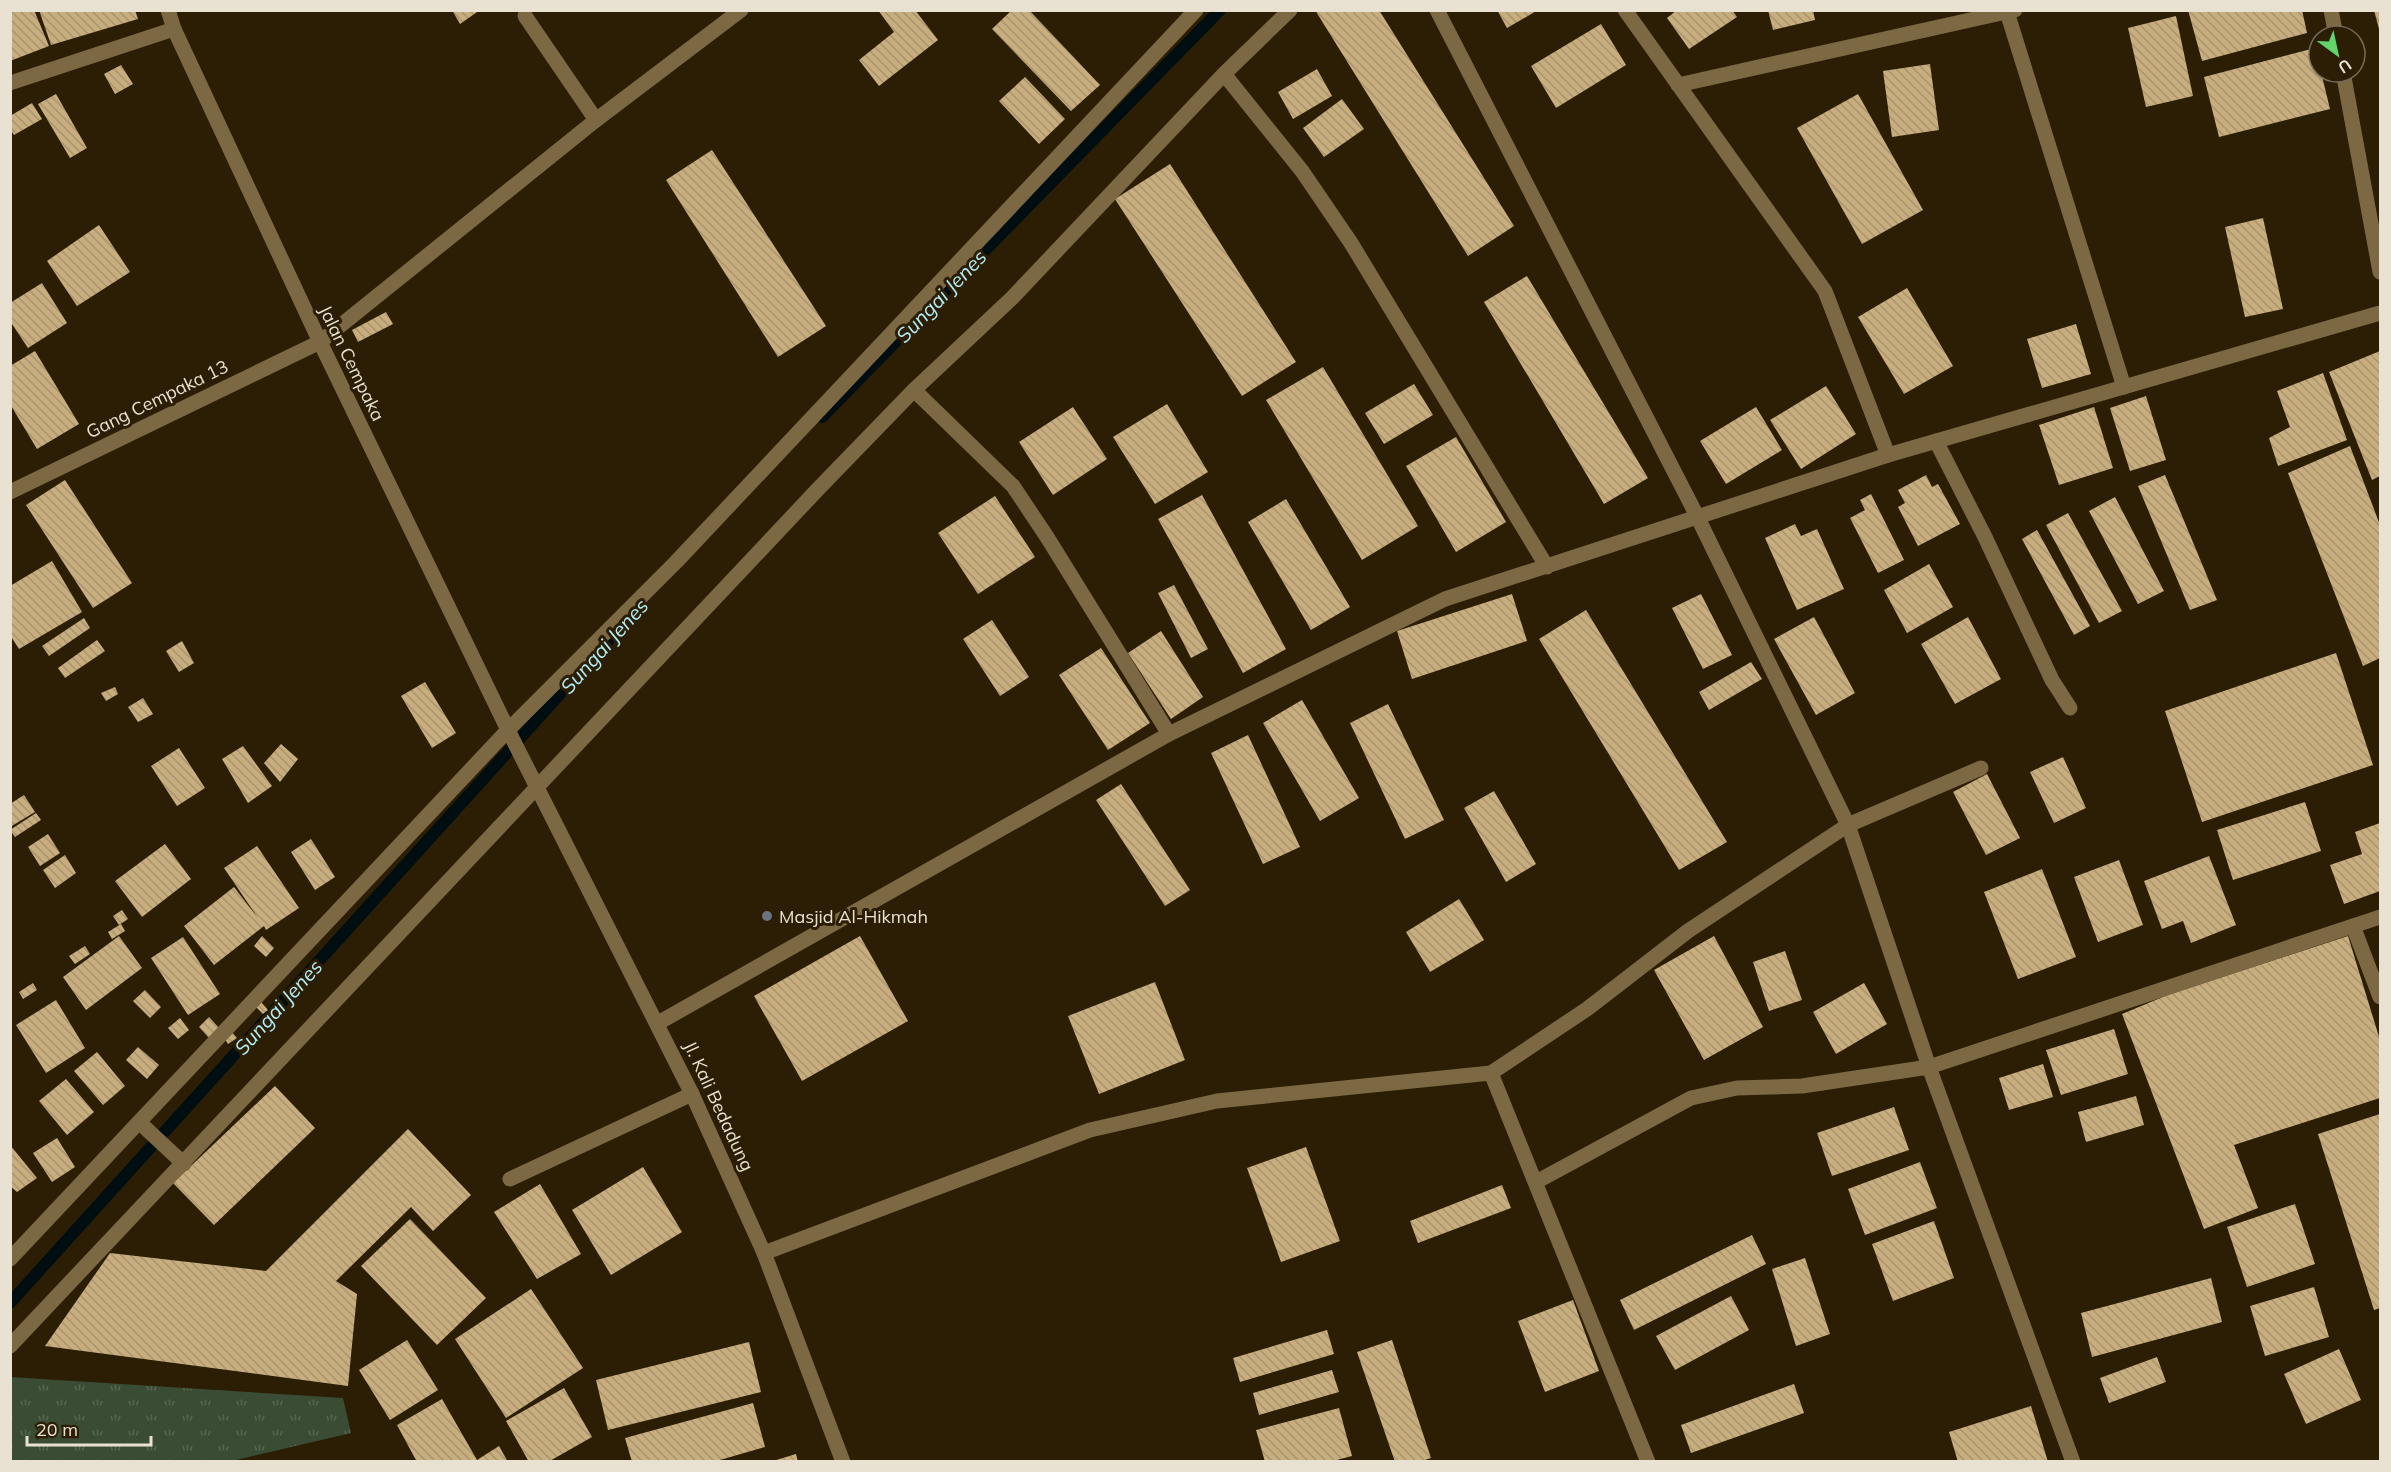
<svg xmlns="http://www.w3.org/2000/svg" width="2391" height="1472" font-family="Mulish,sans-serif">
	<style>
		.park { fill: url(#park-tufts) }
		.lines { fill: none; stroke-linecap: round; stroke-linejoin: round }
		.stream { stroke: #000d11; stroke-width: 12 }
		.building { fill: url(#building-back-hatch) }
		.minor { stroke: #7c6943; stroke-width: 15 }
		.worship-dot { fill: #6b7280; stroke: #2b1e05; stroke-width: 2 }
		.labels { text-anchor: middle; dominant-baseline: central; stroke-width: 6; stroke-linejoin: round; paint-order: stroke }
		.street-label { font-size: 18px; fill: #e9e1d2; stroke: #2b1e05 }
		.poi-label { font-size: 18px; fill: #e9e1d2; stroke: #2b1e05; text-anchor: start }
		.water-label { font-size: 20px; font-style: italic; fill: #b4edf9; stroke: #2b1e05 }
	</style>
	<defs>
		<pattern id="park-tufts" width="24" height="20" patternUnits="userSpaceOnUse" patternTransform="scale(1.5)"><rect width="24" height="20" fill="#3a4c33"/><path d="M3 7l-1-3M5 7V3M7 7l1-3M15 17l-1-3M17 17v-4M19 17l1-3" fill="none" stroke="#566650"/></pattern>
		<pattern id="building-back-hatch" width="6" height="6" patternUnits="userSpaceOnUse" patternTransform="scale(1.5)"><rect width="6" height="6" fill="#c8ae7e"/><path d="M-1 5l2 2M0 0l6 6M5-1l2 2" fill="none" stroke="#a8946e"/></pattern>
	</defs>
	<rect width="100%" height="100%" fill="#2b1e05"/>
	<!-- park -->
	<path class="park" d="M10 1377 343 1398 351 1433 232 1461H11Z"/>
	<g class="lines">
		<!-- stream -->
		<g class="stream">
			<path d="M822 417 1220 10"/>
			<path d="M10 1303 625 622"/>
		</g>
	</g>
	<!-- building -->
	<g class="building">
		<path d="M10 10H34L49 46 10 61Z"/>
		<path d="M39 10H135L138 19 51 45Z"/>
		<path d="M452 10H480L460 24Z"/>
		<path d="M878 10H915L938 40 879 86 859 60 894 32Z"/>
		<path d="M1012 10H1029L1100 85 1071 111 992 29Z"/>
		<path d="M1315 10H1379L1514 226 1468 256Z"/>
		<path d="M1497 10H1538L1507 28Z"/>
		<path d="M1677 10H1732L1737 17 1689 49 1667 18Z"/>
		<path d="M1768 10H1813L1815 20 1773 30Z"/>
		<path d="M2188 10H2302L2307 33 2202 61Z"/>
		<path d="M2374 10H2380V28L2379 29Z"/>
		<path d="M2176 16 2193 96 2146 107 2128 28Z"/>
		<path d="M1601 24 1626 65 1556 108 1531 66Z"/>
		<path d="M2315 48 2319 72H2321L2330 109 2219 137 2204 77Z"/>
		<path d="M1930 64 1939 130 1892 137 1883 71Z"/>
		<path d="M121 65 133 84 115 94 104 74Z"/>
		<path d="M1317 69 1332 96 1293 119 1278 92Z"/>
		<path d="M1025 77 1065 119 1039 144 999 101Z"/>
		<path d="M56 94 87 148 70 158 38 104Z"/>
		<path d="M1858 94 1923 210 1862 244 1797 128Z"/>
		<path d="M1342 99 1364 129 1324 157 1303 128Z"/>
		<path d="M32 103 42 119 14 135 10 129V116Z"/>
		<path d="M712 150 826 326 778 357 666 180Z"/>
		<path d="M1170 164 1296 362 1242 396 1115 199Z"/>
		<path d="M2263 218 2283 309 2245 317 2225 227Z"/>
		<path d="M99 225 130 272 77 306 47 261Z"/>
		<path d="M1527 276 1648 478 1604 504 1484 302Z"/>
		<path d="M42 283 67 323 28 348 10 321V303Z"/>
		<path d="M1907 288 1953 366 1904 394 1858 317Z"/>
		<path d="M386 312 393 324 358 342 352 330Z"/>
		<path d="M2076 324 2091 374 2042 388 2027 339Z"/>
		<path d="M35 351 79 424 37 449 10 404V366Z"/>
		<path d="M2380 351V476L2372 480 2329 372Z"/>
		<path d="M1323 367 1418 526 1362 560 1266 400Z"/>
		<path d="M2323 373 2347 440 2278 466 2269 438 2290 427 2277 391Z"/>
		<path d="M1414 384 1433 415 1384 444 1365 413Z"/>
		<path d="M1826 386 1856 434 1801 469 1770 420Z"/>
		<path d="M2146 396 2166 460 2130 471 2110 408Z"/>
		<path d="M1167 404 1208 472 1155 504 1113 437Z"/>
		<path d="M1073 407 1107 459 1053 495 1019 442Z"/>
		<path d="M1756 407 1782 450 1726 484 1700 441Z"/>
		<path d="M2094 407 2113 468 2059 485 2039 425Z"/>
		<path d="M1456 437 1506 522 1456 552 1406 466Z"/>
		<path d="M2350 446 2380 525V658L2363 666 2288 473Z"/>
		<path d="M1926 475 1932 487 1938 484 1960 524 1918 546 1898 507 1905 503 1898 490Z"/>
		<path d="M2165 475 2217 600 2190 610 2138 486Z"/>
		<path d="M65 480 132 583 93 608 26 505Z"/>
		<path d="M1871 494 1904 560 1878 573 1850 518 1865 510 1860 500Z"/>
		<path d="M1202 495 1286 649 1243 673 1158 519Z"/>
		<path d="M995 496 1035 557 978 594 938 533Z"/>
		<path d="M2115 497 2164 591 2138 604 2089 511Z"/>
		<path d="M1286 499 1350 607 1311 630 1248 522Z"/>
		<path d="M2068 513 2122 611 2099 623 2046 525Z"/>
		<path d="M1795 524 1801 536 1817 529 1844 589 1797 610 1765 538Z"/>
		<path d="M2037 530 2090 626 2074 635 2022 539Z"/>
		<path d="M52 561 82 612 19 649 10 635V586Z"/>
		<path d="M1929 564 1953 607 1907 633 1884 590Z"/>
		<path d="M1174 585 1208 649 1191 658 1158 593Z"/>
		<path d="M1512 594 1527 641 1412 679 1397 631Z"/>
		<path d="M1701 594 1732 655 1703 669 1672 608Z"/>
		<path d="M1586 610 1727 842 1679 870 1539 639Z"/>
		<path d="M1814 617 1855 693 1816 715 1774 639Z"/>
		<path d="M1968 617 2001 679 1955 704 1921 644Z"/>
		<path d="M84 618 90 628 49 656 42 646Z"/>
		<path d="M992 620 1029 677 1000 696 963 639Z"/>
		<path d="M1161 631 1203 697 1171 719 1128 653Z"/>
		<path d="M97 640 105 651 65 678 58 668Z"/>
		<path d="M182 641 194 663 179 672 166 651Z"/>
		<path d="M1101 648 1150 723 1108 750 1059 675Z"/>
		<path d="M2336 653 2373 765 2202 822 2165 711Z"/>
		<path d="M1751 662 1762 679 1709 710 1699 692Z"/>
		<path d="M425 682 456 733 432 748 401 696Z"/>
		<path d="M115 687 118 694 106 701 101 693Z"/>
		<path d="M143 698 153 714 138 722 128 707Z"/>
		<path d="M1302 700 1359 798 1320 821 1263 723Z"/>
		<path d="M1388 704 1444 820 1405 839 1350 723Z"/>
		<path d="M1248 735 1300 847 1263 864 1211 753Z"/>
		<path d="M281 744 298 759 280 782 264 763Z"/>
		<path d="M243 746 272 786 248 803 222 759Z"/>
		<path d="M179 748 205 788 177 806 151 766Z"/>
		<path d="M2063 757 2086 808 2054 823 2030 772Z"/>
		<path d="M1987 774 2020 838 1986 855 1953 792Z"/>
		<path d="M1121 784 1190 890 1165 906 1096 800Z"/>
		<path d="M1494 791 1536 864 1506 882 1464 808Z"/>
		<path d="M24 795 35 812 10 827V804Z"/>
		<path d="M2305 802 2321 851 2233 880 2217 830Z"/>
		<path d="M36 813 41 820 15 837 10 830Z"/>
		<path d="M2380 823V891L2344 904 2330 865 2362 854 2355 832Z"/>
		<path d="M48 834 60 853 40 866 28 847Z"/>
		<path d="M311 839 335 877 315 890 291 852Z"/>
		<path d="M165 844 191 879 142 917 115 881Z"/>
		<path d="M257 846 299 908 266 930 264 926 214 965 184 926 234 887 258 918 224 868Z"/>
		<path d="M65 855 76 873 55 888 43 870Z"/>
		<path d="M2209 856 2236 925 2191 943 2183 921 2162 929 2144 881Z"/>
		<path d="M2119 860 2143 925 2098 942 2074 877Z"/>
		<path d="M2042 869 2076 957 2018 979 1984 892Z"/>
		<path d="M1459 899 1484 940 1430 972 1406 932Z"/>
		<path d="M122 910 128 919 119 925 113 916Z"/>
		<path d="M121 924 125 931 112 939 108 932Z"/>
		<path d="M119 936 142 968 86 1010 63 977Z"/>
		<path d="M262 936 274 948 266 957 254 946Z"/>
		<path d="M860 936 908 1021 802 1081 754 996Z"/>
		<path d="M1714 936 1763 1027 1704 1060 1654 970Z"/>
		<path d="M2348 936 2380 1040V1098L2234 1145 2258 1208 2204 1229 2122 1014 2170 994Z"/>
		<path d="M183 937 220 994 188 1015 151 958Z"/>
		<path d="M85 946 90 954 75 964 69 956Z"/>
		<path d="M1785 951 1802 1000 1769 1011 1753 962Z"/>
		<path d="M1155 982 1185 1060 1099 1094 1068 1016Z"/>
		<path d="M33 983 37 990 23 999 19 992Z"/>
		<path d="M1864 983 1887 1024 1836 1054 1813 1012Z"/>
		<path d="M145 990 161 1007 150 1018 133 1001Z"/>
		<path d="M56 1000 85 1048 46 1073 16 1025Z"/>
		<path d="M261 1002 268 1010 263 1014 255 1006Z"/>
		<path d="M209 1017 220 1029 209 1038 199 1027Z"/>
		<path d="M180 1018 189 1030 178 1039 168 1028Z"/>
		<path d="M2114 1029 2128 1074 2061 1095 2046 1050Z"/>
		<path d="M231 1031 237 1038 228 1044 223 1036Z"/>
		<path d="M138 1047 159 1065 147 1079 126 1060Z"/>
		<path d="M97 1052 125 1086 103 1105 74 1071Z"/>
		<path d="M2043 1064 2053 1097 2009 1110 1999 1078Z"/>
		<path d="M66 1079 94 1112 67 1135 39 1101Z"/>
		<path d="M275 1086 315 1128 214 1225 173 1183Z"/>
		<path d="M2136 1096 2144 1125 2086 1142 2078 1112Z"/>
		<path d="M1894 1107 1909 1150 1832 1176 1817 1133Z"/>
		<path d="M2380 1114V1308L2374 1310 2318 1134Z"/>
		<path d="M408 1129 471 1195 433 1231 411 1207 336 1281 357 1294 348 1386 45 1346 110 1253 266 1271Z"/>
		<path d="M57 1138 75 1167 52 1182 33 1153Z"/>
		<path d="M10 1145 37 1178 17 1192 10 1186Z"/>
		<path d="M1306 1147 1340 1241 1281 1262 1247 1168Z"/>
		<path d="M1920 1162 1937 1208 1865 1235 1848 1189Z"/>
		<path d="M643 1167 682 1232 611 1275 572 1210Z"/>
		<path d="M540 1184 581 1254 537 1279 494 1212Z"/>
		<path d="M1502 1185 1511 1208 1418 1243 1410 1221Z"/>
		<path d="M2295 1204 2315 1264 2247 1287 2227 1227Z"/>
		<path d="M410 1219 486 1298 437 1345 361 1266Z"/>
		<path d="M1934 1221 1954 1278 1893 1301 1872 1244Z"/>
		<path d="M1752 1235 1766 1264 1634 1330 1620 1300Z"/>
		<path d="M1805 1258 1830 1334 1796 1346 1772 1269Z"/>
		<path d="M2211 1278 2222 1322 2092 1357 2081 1313Z"/>
		<path d="M2314 1287 2329 1337 2265 1356 2250 1306Z"/>
		<path d="M531 1289 583 1368 506 1418 455 1339Z"/>
		<path d="M1731 1296 1749 1330 1675 1370 1656 1336Z"/>
		<path d="M1573 1300 1599 1371 1545 1392 1518 1321Z"/>
		<path d="M1327 1330 1334 1354 1240 1382 1233 1358Z"/>
		<path d="M407 1340 438 1390 390 1420 359 1370Z"/>
		<path d="M1392 1340 1431 1458 1419 1462H1395L1357 1352Z"/>
		<path d="M749 1342 761 1392 608 1430 596 1380Z"/>
		<path d="M2339 1349 2361 1400 2306 1424 2284 1374Z"/>
		<path d="M2157 1357 2166 1382 2109 1403 2100 1378Z"/>
		<path d="M1332 1370 1339 1392 1259 1415 1253 1393Z"/>
		<path d="M1794 1384 1804 1413 1691 1453 1681 1425Z"/>
		<path d="M564 1388 592 1437 548 1462H529L506 1421Z"/>
		<path d="M442 1399 477 1460 499 1446 508 1462H417L397 1425Z"/>
		<path d="M753 1403 765 1447 713 1462H632L625 1438Z"/>
		<path d="M2031 1406 2048 1462H1958L1949 1432Z"/>
		<path d="M1339 1408 1352 1456 1329 1462H1265L1256 1430Z"/>
		<path d="M796 1454 798 1462H773V1461Z"/>
	</g>
	<g class="lines">
		<!-- minor -->
		<g class="minor">
			<path d="M168 10 174 29 320 342 508 730 692 1094 764 1253 843 1462"/>
			<path d="M1437 10 1697 516 1848 825 1929 1067 2073 1462"/>
			<path d="M1625 10 1825 291 1888 455"/>
			<path d="M2331 10 2336 36"/>
			<path d="M2007 12 2124 387"/>
			<path d="M525 16 596 120"/>
			<path d="M2343 72 2380 272"/>
			<path d="M1224 74 1302 171 1351 243 1547 567"/>
			<path d="M10 83 174 29"/>
			<path d="M1678 85 2015 10"/>
			<path d="M914 390 1013 486 1047 537 1169 734"/>
			<path d="M1936 441 1985 537 2052 680 2070 708"/>
			<path d="M10 492 320 342 596 120 741 10"/>
			<path d="M2353 926 2380 997"/>
			<path d="M658 1023 1169 734 1445 599 1888 455 2380 313"/>
			<path d="M1491 1073 1648 1462"/>
			<path d="M139 1122 184 1164"/>
			<path d="M510 1179 692 1094"/>
			<path d="M1536 1182 1691 1098 1737 1088 1802 1086 1929 1067 2380 917"/>
			<path d="M764 1253 1090 1130 1217 1101 1491 1073 1587 1009 1688 931 1848 825 1981 768"/>
			<path d="M10 1259 508 730 676 562 1196 10"/>
			<path d="M10 1346 819 488 914 390 1012 298 1224 74 1290 10"/>
		</g>
	</g>
	<!-- markers -->
	<circle class="worship-dot" cx="767" cy="916" r="6"/>
	<g class="labels">
		<!-- street labels -->
		<g class="street-label">
			<text transform="translate(352 363) rotate(64)">Jalan Cempaka</text>
			<text transform="translate(157 399) rotate(-26)">Gang Cempaka 13</text>
			<text transform="translate(719 1106) rotate(65)">Jl. Kali Bedadung</text>
		</g>
		<!-- poi labels -->
		<g class="poi-label">
			<text x="779" y="916">Masjid Al-Hikmah</text>
		</g>
		<!-- water labels -->
		<g class="water-label">
			<text transform="translate(941 296) rotate(-46)">Sungai Jenes</text>
			<text transform="translate(604 646) rotate(-48)">Sungai Jenes</text>
			<text transform="translate(278 1007) rotate(-48)">Sungai Jenes</text>
		</g>
	</g>
	<!-- border -->
	<rect width="2391" height="1472" fill="none" stroke="#e9e1d2" stroke-width="24"/>
	<!-- north arrow -->
	<g transform="translate(2337 54) rotate(147)"><circle r="28" fill="#2b1e05" stroke="#776c57" stroke-width="1.5"/>
	<path d="M0-4.5L10 22L0 15L-10 22Z" fill="#61d46a"/>
	<text y="-9" font-size="16" font-weight="bold" text-anchor="middle" fill="#e9e1d2">U</text>
	</g>
	<!-- scale -->
	<path d="M27 1436v9h124v-9" fill="none" stroke="#e9e1d2" stroke-width="3"/>
	<text x="36" y="1436" font-size="18" fill="#e9e1d2" stroke="#2b1e05" stroke-width="4.5" paint-order="stroke">20 m</text>
</svg>
